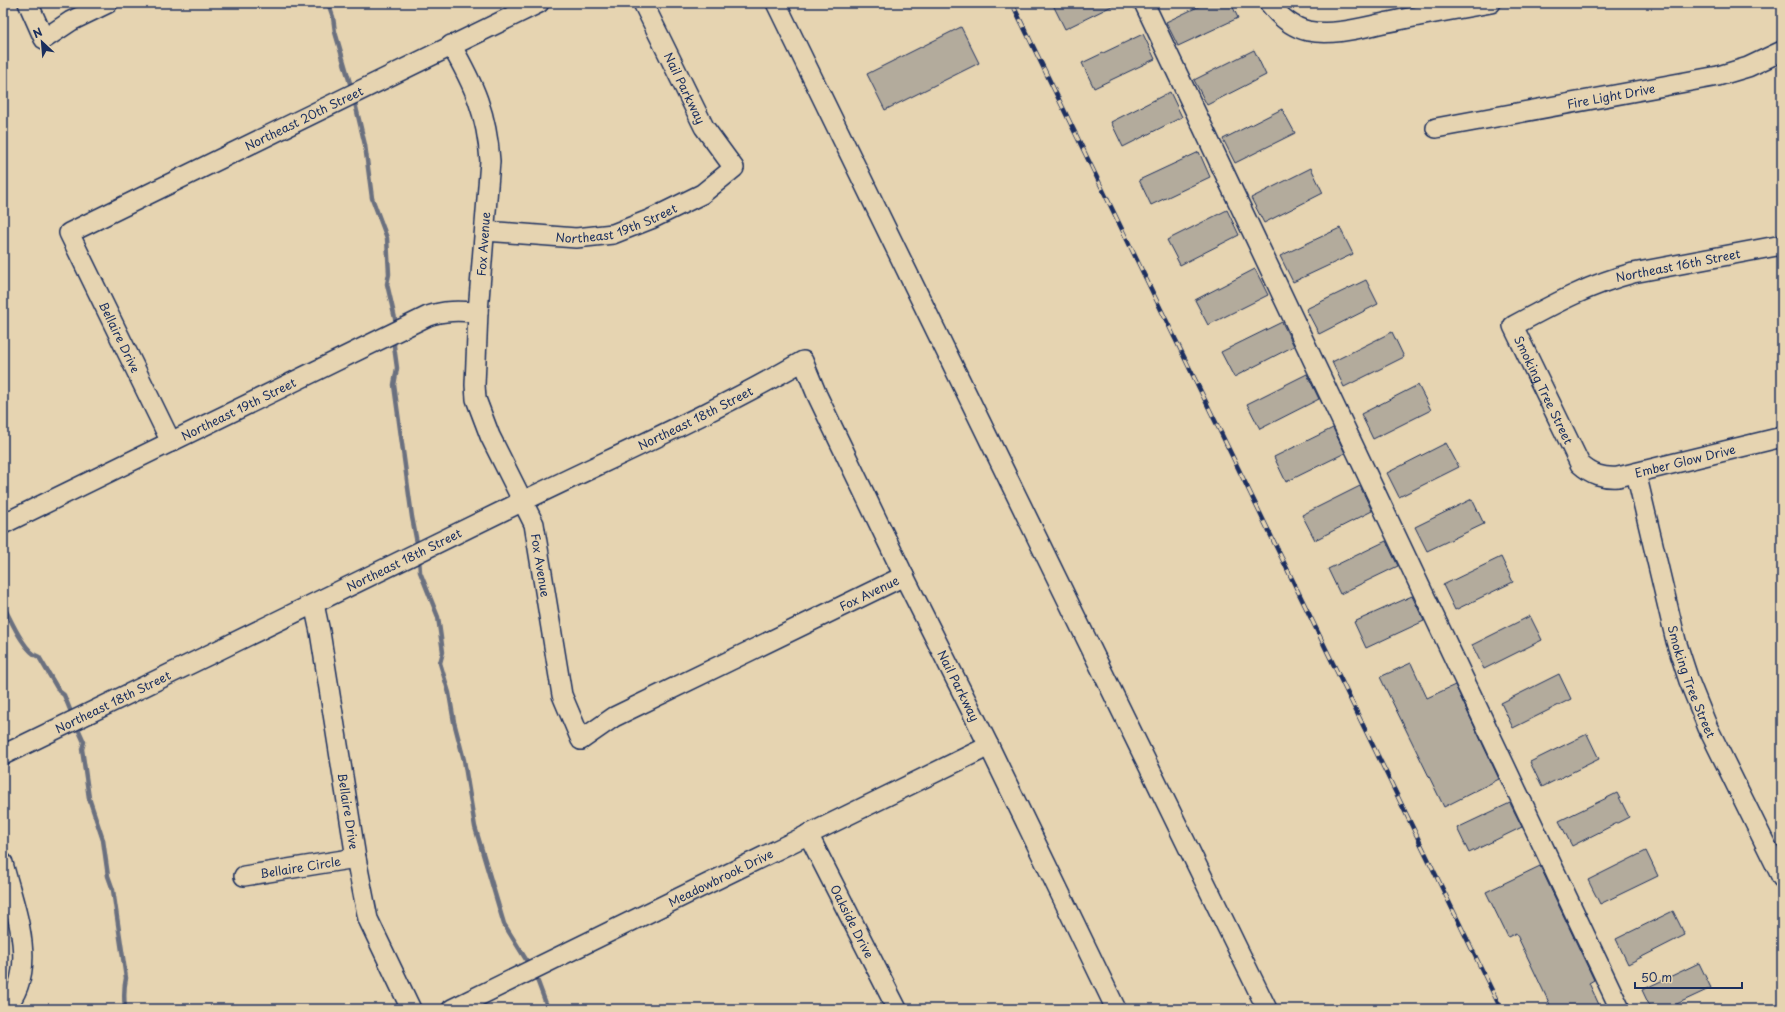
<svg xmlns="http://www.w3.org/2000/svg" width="1785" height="1012" font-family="'Playpen Sans',sans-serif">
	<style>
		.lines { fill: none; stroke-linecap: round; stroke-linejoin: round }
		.stream { stroke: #6b707f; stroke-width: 4.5 }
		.building { fill: #b3ab9c; stroke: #1b2f5e }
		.minor-casing { stroke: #1b2f5e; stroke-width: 22 }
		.minor { stroke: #e6d4b1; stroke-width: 19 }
		.rail-casing { stroke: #1b2f5e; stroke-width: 4.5 }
		.rail { stroke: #e6d4b1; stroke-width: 3; stroke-dasharray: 9; stroke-linecap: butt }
		.labels { text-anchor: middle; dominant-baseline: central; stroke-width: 3.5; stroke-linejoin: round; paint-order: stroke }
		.street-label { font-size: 12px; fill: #1b2f5e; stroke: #e6d4b1 }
	</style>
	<rect width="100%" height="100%" fill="#e6d4b1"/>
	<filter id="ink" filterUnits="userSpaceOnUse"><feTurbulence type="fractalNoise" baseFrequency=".025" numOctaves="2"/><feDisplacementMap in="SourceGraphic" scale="8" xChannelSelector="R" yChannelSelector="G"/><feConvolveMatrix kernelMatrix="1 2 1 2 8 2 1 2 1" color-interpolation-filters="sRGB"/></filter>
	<g filter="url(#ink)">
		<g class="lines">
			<!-- stream -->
			<g class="stream">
				<path d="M328 3 333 17 335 32 352 90"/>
				<path d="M354 99 365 145 372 198 387 238 389 274 387 284 396 323 395 327"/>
				<path d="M395 338 394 346 397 368 394 385 412 517 418 548"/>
				<path d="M419 558 420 572 438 617 443 652 440 663 449 693 454 722 464 760 475 827 504 924 530 966"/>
				<path d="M3 605C10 618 24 652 39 657L59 691 64 695 73 717"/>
				<path d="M76 724 84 742 82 749 89 798 103 840 108 876 113 890 126 978C124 987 124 1000 125 1009"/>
				<path d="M535 974 548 1009"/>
			</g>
		</g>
		<!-- building -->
		<g class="building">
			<path d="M1052 3H1118L1065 29Z"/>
			<path d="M1206 3H1231L1238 18 1178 46 1166 22Z"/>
			<path d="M961 27 979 63 885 110 867 74Z"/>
			<path d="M1143 34 1155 59 1094 88 1082 63Z"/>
			<path d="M1254 50 1266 75 1207 105 1194 80Z"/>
			<path d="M1170 92 1182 117 1123 147 1111 122Z"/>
			<path d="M1282 109 1295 133 1235 163 1223 139Z"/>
			<path d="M1199 152 1210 177 1151 205 1139 180Z"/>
			<path d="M1311 168 1323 193 1264 223 1251 198Z"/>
			<path d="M1227 210 1239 235 1180 265 1167 240Z"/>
			<path d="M1340 228 1353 254 1293 282 1280 256Z"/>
			<path d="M1255 269 1268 295 1208 325 1195 300Z"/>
			<path d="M1366 280 1378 304 1319 334 1306 309Z"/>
			<path d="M1282 322 1294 346 1234 377 1221 352Z"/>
			<path d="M1392 332 1404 357 1344 387 1332 362Z"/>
			<path d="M1307 374 1319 399 1260 429 1247 404Z"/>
			<path d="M1418 385 1431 410 1373 439 1361 414Z"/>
			<path d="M1333 428 1345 453 1286 482 1274 457Z"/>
			<path d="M1446 443 1459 467 1399 497 1387 473Z"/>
			<path d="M1360 486 1372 511 1315 540 1302 515Z"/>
			<path d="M1472 499 1484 524 1427 551 1415 527Z"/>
			<path d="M1386 541 1398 566 1340 594 1328 569Z"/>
			<path d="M1501 557 1513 582 1455 610 1443 585Z"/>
			<path d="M1412 596 1424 621 1366 648 1354 622Z"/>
			<path d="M1530 616 1542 640 1484 669 1472 645Z"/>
			<path d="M1411 663 1427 698 1455 685 1499 779 1444 807 1380 677Z"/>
			<path d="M1559 674 1571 699 1513 728 1501 703Z"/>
			<path d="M1587 734 1599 759 1542 787 1530 762Z"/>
			<path d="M1617 793 1629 817 1572 846 1559 821Z"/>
			<path d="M1510 803 1522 827 1469 853 1457 828Z"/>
			<path d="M1646 851 1658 876 1600 904 1588 880Z"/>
			<path d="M1540 866 1594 980 1589 983 1601 1009H1552L1516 933 1508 937 1486 892Z"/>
			<path d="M1673 911 1685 935 1628 964 1616 939Z"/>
			<path d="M1699 963 1711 988 1666 1009H1651L1642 990Z"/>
		</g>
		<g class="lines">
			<defs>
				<g id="minor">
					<path d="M28 3 44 39 71 21 108 3"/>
					<path d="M776 3 1267 1009"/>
					<path d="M1144 3 1620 1009"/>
					<path d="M1269 3C1279 16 1291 27 1308 31 1335 36 1363 27 1389 22 1423 15 1457 9 1491 3"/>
					<path id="s1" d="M451 45C474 85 487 114 490 161L478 312 475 385 476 399 490 436 534 524 562 695 581 740 614 717 904 576"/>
					<path id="s2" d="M1436 128 1718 76 1748 67 1782 51"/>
					<path id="s3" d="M485 231 576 238 613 234 651 219 702 194 734 168 704 127 643 3"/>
					<path id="s4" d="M1782 245 1633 273C1590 284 1552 305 1513 326L1580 464C1592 475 1603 478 1618 477L1782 437"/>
					<path id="s5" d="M171 442 69 233 539 3"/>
					<path id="s6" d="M1636 473 1676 641 1689 681 1708 728 1782 878"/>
					<path id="s7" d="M3 524 428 316C444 310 460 311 478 312"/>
					<path id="s8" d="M314 604 320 632 356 858 368 919 411 1009"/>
					<path id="s9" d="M3 755C174 672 344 589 515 505 611 458 710 415 803 361L817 395 904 576 989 746 1116 1009"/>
					<path id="s10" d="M808 834 897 1009"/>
					<path d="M3 863C14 908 41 970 4 1009"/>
					<path id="s11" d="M244 876 356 858"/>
					<path id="s12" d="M452 1009 989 746"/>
				</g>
			</defs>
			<!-- minor casing -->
			<use href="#minor" class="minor-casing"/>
			<!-- minor -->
			<use href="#minor" class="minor"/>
			<defs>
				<path id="rail" d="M1012 3 1501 1009"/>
			</defs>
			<!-- rail casing -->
			<use href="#rail" class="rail-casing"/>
			<!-- rail -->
			<use href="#rail" class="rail"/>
		</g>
	</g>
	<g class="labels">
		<!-- street labels -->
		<g class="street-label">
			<text transform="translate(685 88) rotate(64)">Nail Parkway</text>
			<text stroke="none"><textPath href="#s2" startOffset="178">Fire Light Drive</textPath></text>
			<text stroke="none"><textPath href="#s5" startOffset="494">Northeast 20th Street</textPath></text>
			<text stroke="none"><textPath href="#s3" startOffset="134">Northeast 19th Street</textPath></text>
			<text transform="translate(483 244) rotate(-86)">Fox Avenue</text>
			<text transform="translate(1678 265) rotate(-11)">Northeast 16th Street</text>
			<text transform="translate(120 337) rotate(64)">Bellaire Drive</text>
			<text stroke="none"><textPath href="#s4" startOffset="354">Smoking Tree Street</textPath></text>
			<text stroke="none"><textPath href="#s7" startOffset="262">Northeast 19th Street</textPath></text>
			<text stroke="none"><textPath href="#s9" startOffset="770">Northeast 18th Street</textPath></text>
			<text stroke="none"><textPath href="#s4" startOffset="547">Ember Glow Drive</textPath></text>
			<text stroke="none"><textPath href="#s9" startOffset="446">Northeast 18th Street</textPath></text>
			<text stroke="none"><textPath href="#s1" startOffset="542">Fox Avenue</textPath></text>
			<text stroke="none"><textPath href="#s1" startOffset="1046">Fox Avenue</textPath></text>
			<text stroke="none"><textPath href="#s6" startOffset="216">Smoking Tree Street</textPath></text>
			<text stroke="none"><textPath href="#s9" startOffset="1252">Nail Parkway</textPath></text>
			<text stroke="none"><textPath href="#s9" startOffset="122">Northeast 18th Street</textPath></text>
			<text stroke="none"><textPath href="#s8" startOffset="210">Bellaire Drive</textPath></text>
			<text stroke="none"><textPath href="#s11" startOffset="57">Bellaire Circle</textPath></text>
			<text stroke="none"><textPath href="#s12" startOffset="299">Meadowbrook Drive</textPath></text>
			<text stroke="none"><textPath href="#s10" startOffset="98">Oakside Drive</textPath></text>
		</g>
	</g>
	<!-- margin -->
	<rect width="1785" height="1012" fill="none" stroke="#e6d4b1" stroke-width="16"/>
	<rect x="8" y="8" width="1769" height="996" fill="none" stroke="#1b2f5e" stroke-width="1.5" filter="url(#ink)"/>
	<!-- north arrow -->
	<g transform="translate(42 42) rotate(334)" stroke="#e6d4b1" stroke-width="3" paint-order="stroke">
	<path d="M0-3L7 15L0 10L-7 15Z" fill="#1b2f5e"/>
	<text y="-6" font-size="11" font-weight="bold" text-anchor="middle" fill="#1b2f5e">N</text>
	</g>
	<!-- scale -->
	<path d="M1635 982v6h107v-6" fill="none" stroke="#1b2f5e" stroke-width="2"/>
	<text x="1641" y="982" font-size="12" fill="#1b2f5e" stroke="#e6d4b1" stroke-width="3" paint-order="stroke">50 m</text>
</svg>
